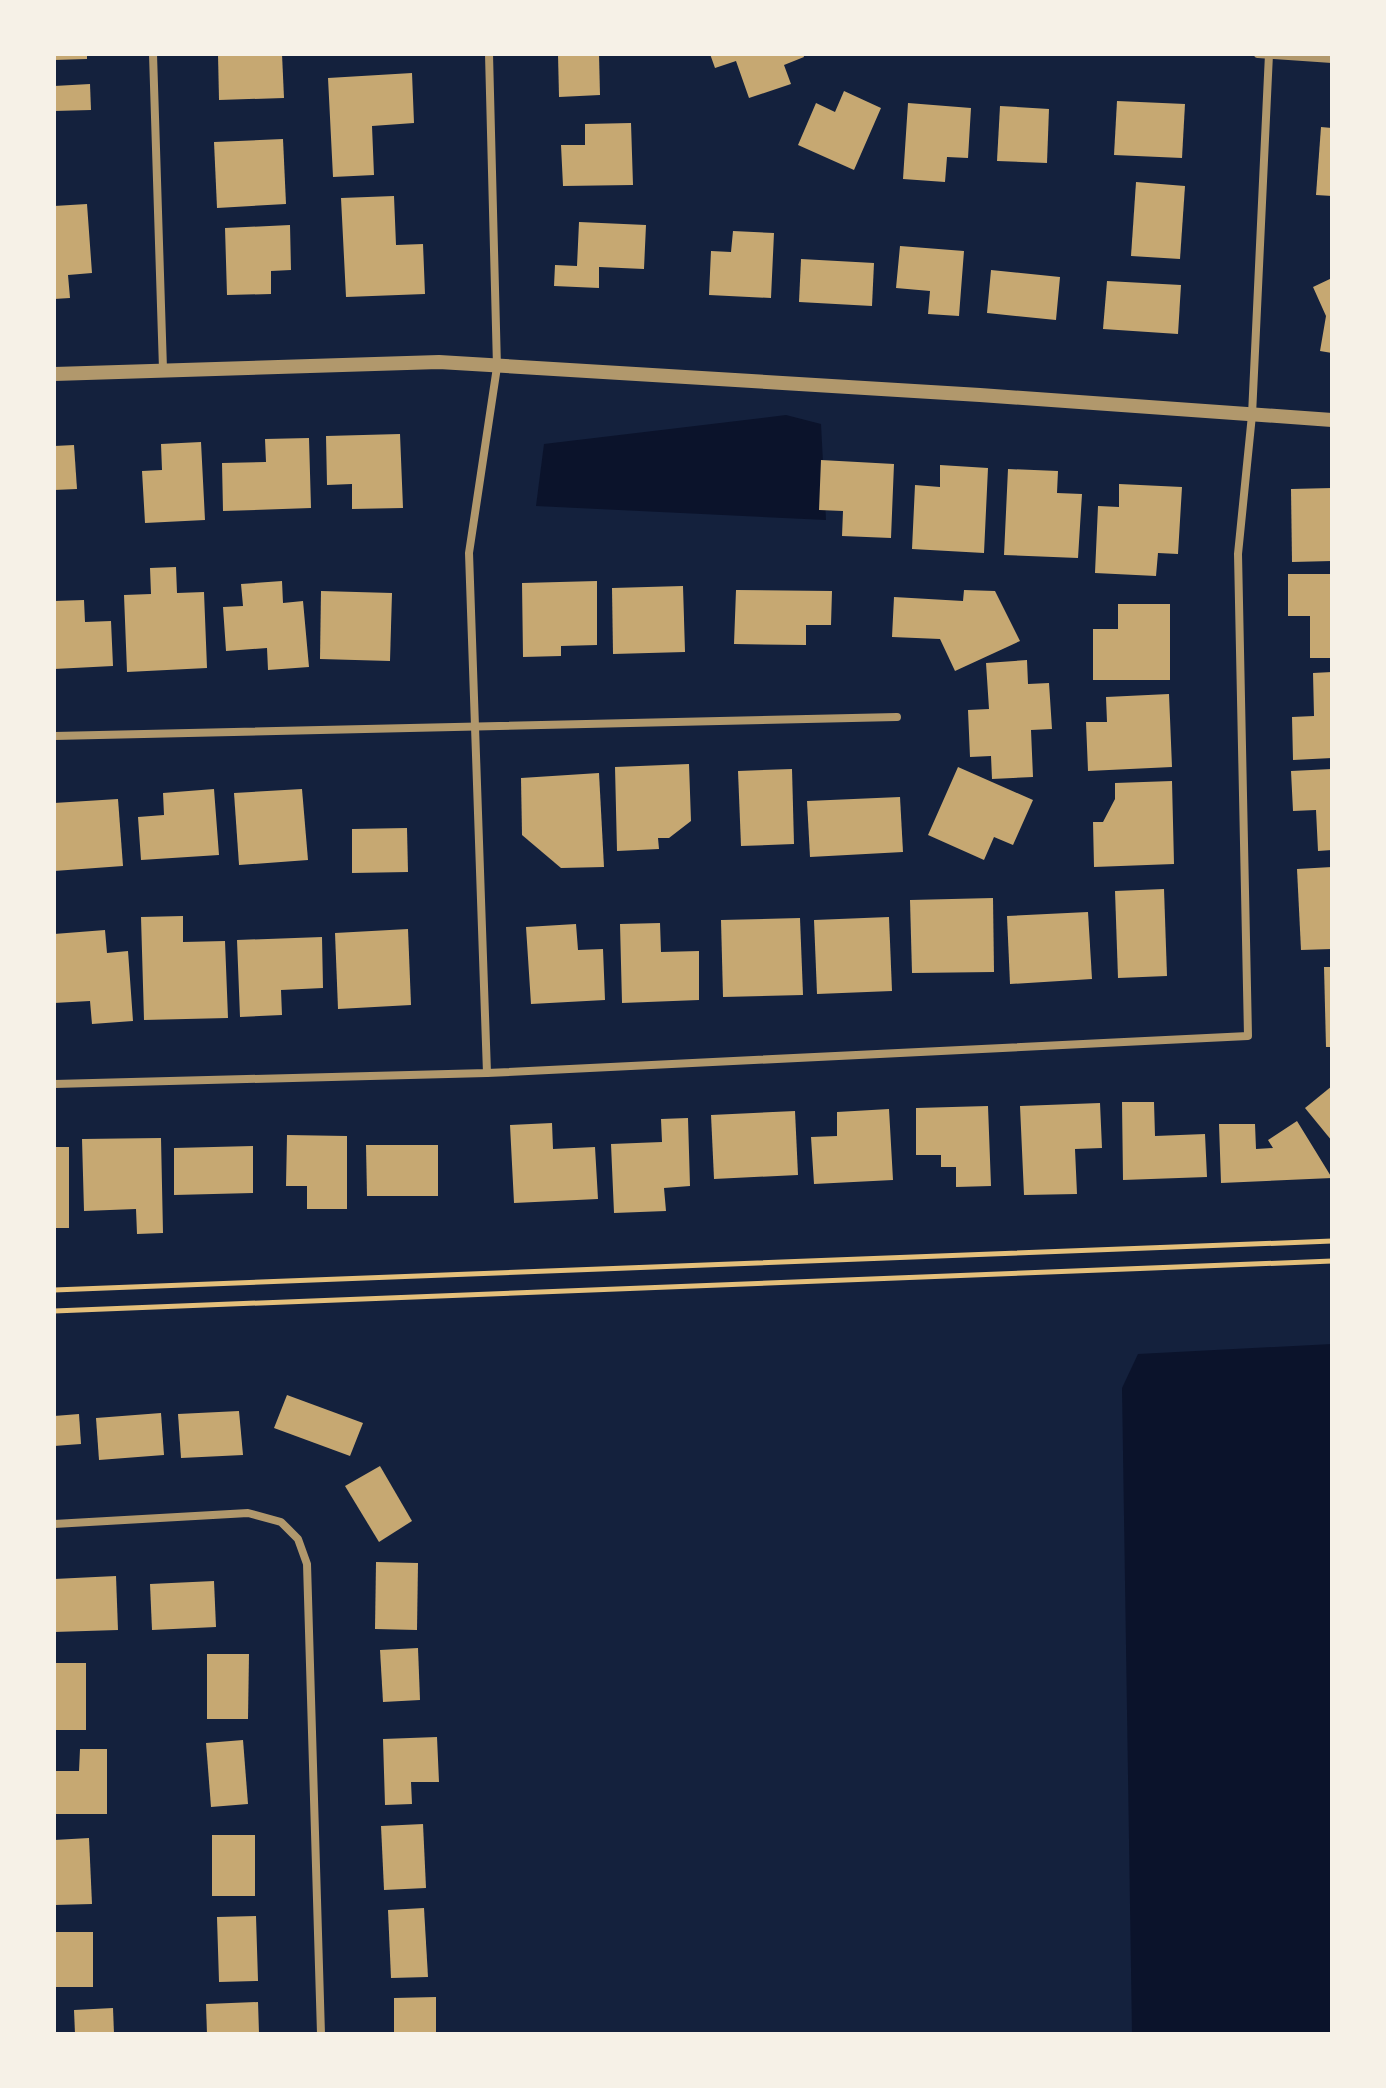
<svg xmlns="http://www.w3.org/2000/svg" width="1386" height="2088" font-family="Inter,sans-serif">
	<style>
		.water { fill: #0b132b }
		.building { fill: #c6a872 }
		.lines { fill: none; stroke-linecap: round; stroke-linejoin: round }
		.path { stroke: #e5c07b; stroke-width: 5 }
		.minor { stroke: #b1986c; stroke-width: 8 }
		.tertiary { stroke: #b1986c; stroke-width: 14 }
	</style>
	<rect width="100%" height="100%" fill="#14213d"/>
	<!-- water -->
	<g class="water">
		<path d="M786 415 821 424 826 520 536 506 544 444Z"/>
		<path d="M1332 1344V2034H1132L1122 1388 1138 1354Z"/>
	</g>
	<!-- building -->
	<g class="building">
		<path d="M54 54H87V59L54 60Z"/>
		<path d="M218 54H282L284 98 219 100Z"/>
		<path d="M558 54H599L600 95 559 97Z"/>
		<path d="M710 54H803L804 57 784 65 791 84 749 98 736 61 715 68Z"/>
		<path d="M412 73 414 123 372 126 374 175 333 177 328 78Z"/>
		<path d="M90 84 91 110 54 111V86Z"/>
		<path d="M844 91 881 108 854 170 798 145 816 103 835 112Z"/>
		<path d="M1117 101 1185 104 1182 158 1114 155Z"/>
		<path d="M908 103 971 108 968 158 947 157 945 182 903 179Z"/>
		<path d="M1000 106 1049 109 1047 163 997 161Z"/>
		<path d="M631 123 633 185 563 186 561 145H585V124Z"/>
		<path d="M1321 127 1332 128V196L1316 195Z"/>
		<path d="M283 139 286 204 217 208 214 142Z"/>
		<path d="M1136 182 1185 186 1180 259 1131 256Z"/>
		<path d="M394 196 396 245 423 244 425 294 346 297 341 198Z"/>
		<path d="M87 204 92 273 68 275 70 298 54 299V206Z"/>
		<path d="M579 222 646 225 644 269 599 267V288L554 286 555 265 577 266Z"/>
		<path d="M290 225 291 270 271 271V294L227 295 225 228Z"/>
		<path d="M733 231 774 233 771 298 709 295 711 251 731 252Z"/>
		<path d="M900 246 964 251 959 316 928 314 930 291 896 288Z"/>
		<path d="M801 259 874 263 872 306 799 302Z"/>
		<path d="M991 270 1060 277 1056 320 987 313Z"/>
		<path d="M1332 278V353L1320 351 1326 316 1313 287Z"/>
		<path d="M1107 281 1181 285 1178 334 1103 329Z"/>
		<path d="M400 434 403 508 352 509V484L327 485 326 436Z"/>
		<path d="M309 438 311 508 223 511 222 463 266 462 265 439Z"/>
		<path d="M201 442 205 520 145 523 142 471 162 470 161 444Z"/>
		<path d="M74 445 77 489 54 490V446Z"/>
		<path d="M821 460 894 464 891 538 842 536 843 511 819 510Z"/>
		<path d="M940 465 988 468 984 553 912 549 915 485 940 487Z"/>
		<path d="M1008 469 1058 471 1057 493 1082 494 1078 558 1004 555Z"/>
		<path d="M1119 484 1182 487 1178 554 1158 553 1156 576 1095 573 1098 506 1119 507Z"/>
		<path d="M1332 488V561L1292 562 1291 489Z"/>
		<path d="M176 567 177 593 204 592 207 668 127 672 124 595 151 594 150 568Z"/>
		<path d="M1288 574H1332V658H1310V616H1288Z"/>
		<path d="M282 581 283 603 303 601 309 667 268 670 267 648 226 651 223 607 243 606 241 584Z"/>
		<path d="M597 581V645L561 646V656L523 657 522 583Z"/>
		<path d="M683 586 685 652 613 654 612 588Z"/>
		<path d="M736 590 832 591 831 625H806V645L734 644Z"/>
		<path d="M964 590 995 591 1020 641 955 671 940 639 892 637 894 597 963 601Z"/>
		<path d="M321 591 392 593 390 661 320 659Z"/>
		<path d="M84 600 85 622 111 621 113 666 54 669V601Z"/>
		<path d="M1118 604H1170V680H1093V629H1118Z"/>
		<path d="M1027 660 1028 684 1049 683 1052 729 1031 730 1033 777 992 779 991 756 970 757 968 710 989 709 986 663Z"/>
		<path d="M1332 672V758L1293 760 1292 717 1314 716 1313 673Z"/>
		<path d="M1169 694 1172 767 1088 771 1086 722H1107L1106 697Z"/>
		<path d="M689 764 691 821 669 838H658L659 849 617 851 615 767Z"/>
		<path d="M958 767 1033 800 1013 845 994 837 984 860 928 835Z"/>
		<path d="M792 769 794 844 741 846 738 771Z"/>
		<path d="M1332 769V850L1318 851 1316 810 1293 811 1291 771Z"/>
		<path d="M599 773 604 867 561 868 522 835 521 778Z"/>
		<path d="M1172 781 1174 864 1094 867 1093 822H1103L1115 799V783Z"/>
		<path d="M214 789 219 855 141 860 138 817 164 815 163 793Z"/>
		<path d="M302 789 308 860 239 865 234 793Z"/>
		<path d="M900 797 903 852 810 857 807 801Z"/>
		<path d="M118 799 123 866 54 871V803Z"/>
		<path d="M407 828 408 872 352 873V829Z"/>
		<path d="M1332 867V949L1301 950 1297 869Z"/>
		<path d="M1164 889 1167 976 1118 978 1115 891Z"/>
		<path d="M993 898 994 972 912 973 910 900Z"/>
		<path d="M1088 912 1092 979 1010 984 1007 916Z"/>
		<path d="M183 916V942L225 941 228 1018 144 1020 141 917Z"/>
		<path d="M889 917 892 991 817 994 814 920Z"/>
		<path d="M800 918 803 995 723 997 721 920Z"/>
		<path d="M660 923 661 952 699 951V1000L622 1003 620 924Z"/>
		<path d="M576 924 578 950 603 949 605 1000 531 1004 526 927Z"/>
		<path d="M408 929 411 1005 338 1009 335 933Z"/>
		<path d="M105 930 107 953 128 951 133 1021 92 1024 90 1001 54 1003V934Z"/>
		<path d="M322 937 323 988 281 990 282 1015 240 1017 237 940Z"/>
		<path d="M1324 967H1332V1047H1326Z"/>
		<path d="M1332 1086V1141L1305 1108Z"/>
		<path d="M1122 1102H1154L1155 1136 1205 1134 1207 1177 1123 1180Z"/>
		<path d="M1100 1103 1102 1148 1075 1149 1077 1194 1024 1195 1020 1106Z"/>
		<path d="M988 1106 991 1186 956 1187V1167H941V1155H916V1108Z"/>
		<path d="M889 1109 893 1180 814 1184 811 1137 837 1136V1112Z"/>
		<path d="M795 1111 798 1175 714 1179 711 1115Z"/>
		<path d="M688 1118 690 1186 664 1188 666 1211 614 1213 611 1144 662 1142 661 1119Z"/>
		<path d="M1297 1121 1332 1178 1221 1183 1219 1124H1255L1256 1149 1273 1148 1268 1140Z"/>
		<path d="M552 1123 553 1149 595 1147 598 1199 514 1203 510 1125Z"/>
		<path d="M287 1135 347 1136V1209H307V1186H286Z"/>
		<path d="M161 1138 163 1233 137 1234 136 1209 84 1211 82 1139Z"/>
		<path d="M366 1145H438V1196H367Z"/>
		<path d="M253 1146V1193L174 1195V1148Z"/>
		<rect x="54" y="1147" width="15" height="81"/>
		<path d="M287 1395 363 1423 350 1456 274 1428Z"/>
		<path d="M239 1411 243 1455 181 1458 178 1414Z"/>
		<path d="M161 1413 164 1455 99 1460 96 1418Z"/>
		<path d="M79 1414 81 1444 54 1446V1416Z"/>
		<path d="M380 1466 412 1521 379 1542 345 1486Z"/>
		<path d="M376 1562 418 1563 417 1630 375 1629Z"/>
		<path d="M116 1576 118 1630 54 1632V1579Z"/>
		<path d="M214 1581 216 1627 152 1630 150 1584Z"/>
		<path d="M418 1648 420 1700 383 1702 380 1650Z"/>
		<path d="M207 1654H249L248 1719H207Z"/>
		<rect x="54" y="1663" width="32" height="67"/>
		<path d="M437 1737 439 1782H411L412 1804 385 1805 383 1739Z"/>
		<path d="M243 1740 248 1804 211 1807 206 1743Z"/>
		<path d="M80 1749H107V1814H54V1771H79Z"/>
		<path d="M423 1824 426 1888 384 1890 381 1826Z"/>
		<rect x="212" y="1835" width="43" height="61"/>
		<path d="M89 1838 92 1904 54 1905V1840Z"/>
		<path d="M424 1908 428 1977 391 1978 388 1910Z"/>
		<path d="M256 1916 258 1981 219 1982 217 1917Z"/>
		<rect x="54" y="1932" width="39" height="55"/>
		<path d="M436 1997V2034H394V1998Z"/>
		<path d="M258 2002 259 2034H207L206 2004Z"/>
		<path d="M113 2008 114 2034H75L74 2010Z"/>
	</g>
	<g class="lines">
		<!-- path -->
		<g class="path">
			<path d="M54 1290 1332 1241"/>
			<path d="M54 1311 1332 1261"/>
		</g>
		<!-- minor -->
		<g class="minor">
			<path d="M153 54 163 369"/>
			<path d="M1258 54 1332 59"/>
			<path d="M54 736 897 717"/>
			<path d="M487 1073 469 553 497 367 489 54"/>
			<path d="M54 1084 487 1073 1248 1036 1238 554 1252 415 1269 54"/>
			<path d="M54 1524 248 1513 281 1522 298 1539 307 1564 321 2034"/>
		</g>
		<!-- tertiary -->
		<path class="tertiary" d="M54 374 439 362 980 395 1332 420"/>
	</g>
	<!-- border -->
	<rect width="1386" height="2088" fill="none" stroke="#f6f1e7" stroke-width="112"/>
</svg>
